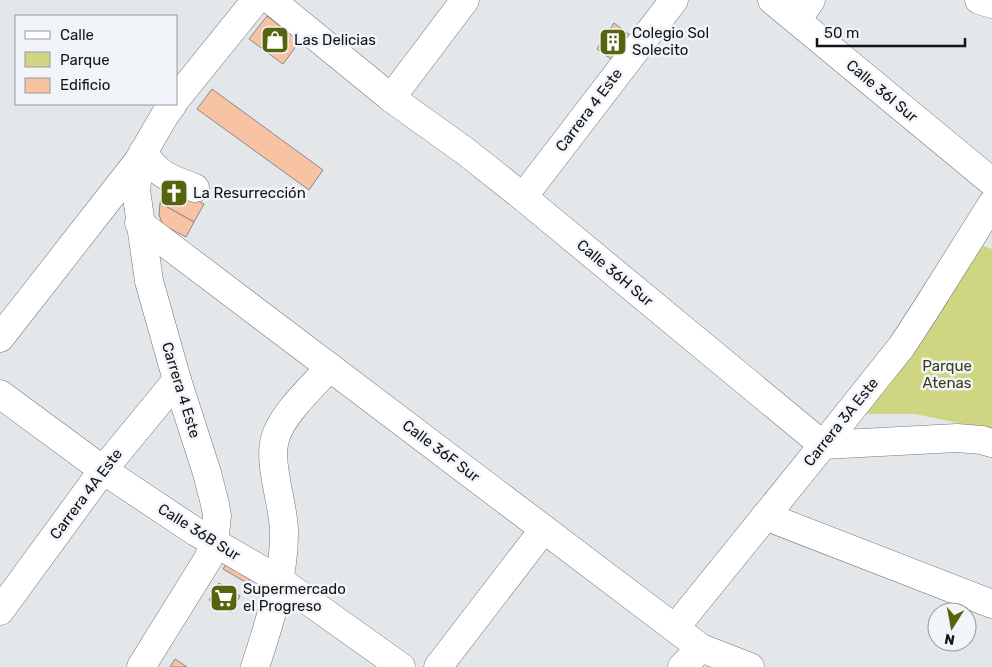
<svg xmlns="http://www.w3.org/2000/svg" width="992" height="667" font-family="Rubik,sans-serif">
	<style>
		.green { fill: #ced681 }
		.building { fill: #f7c3a3; stroke: #8c8886 }
		.lines { fill: none; stroke-linecap: round; stroke-linejoin: round }
		.minor-casing { stroke: #74777a; stroke-width: 29 }
		.minor { stroke: #fff; stroke-width: 28 }
		.labels { text-anchor: middle; dominant-baseline: central; stroke-width: 5; stroke-linejoin: round; paint-order: stroke }
		.poi-label { font-size: 15px; fill: #131415; stroke: #f1f4f8; text-anchor: start }
		.street-label { font-size: 15px; fill: #131415; stroke: #f1f4f8 }
		.park-label { font-size: 15px; fill: #3a3d14; stroke: #f1f4f8 }
	</style>
	<rect width="100%" height="100%" fill="#e3e7ea"/>
	<!-- green -->
	<path class="green" d="M983 246 992 249V430L915 414H861L911 349Z"/>
	<!-- building -->
	<g class="building">
		<path d="M267 16 300 41 283 64 249 39Z"/>
		<path d="M614 23 631 36 611 59 597 49Z"/>
		<path d="M212 89 323 170 309 190 197 109Z"/>
		<path d="M166 184 204 204 194 222 160 203Z"/>
		<path d="M160 203 194 222 186 237 163 225 159 215Z"/>
		<path d="M232 555 255 570 247 583 223 569Z"/>
		<path d="M219 583 240 596 231 612 209 600Z"/>
		<path d="M175 659 187 667H170Z"/>
	</g>
	<g class="lines">
		<defs>
			<g id="minor">
				<path d="M271 0 391 98 465 151 523 197 823 445 957 438 982 440 992 443"/>
				<path d="M772 0 992 182"/>
				<path d="M979 0 992 4"/>
				<path d="M797 20 811 0"/>
				<path d="M391 98 465 0"/>
				<path d="M176 99 256 0"/>
				<path d="M143 152C159 176 169 178 195 188"/>
				<path d="M523 197 674 0"/>
				<path d="M139 223 701 648 750 667"/>
				<path d="M0 338 139 160"/>
				<path d="M0 394 103 470 196 532 279 580 401 667"/>
				<path d="M765 516 992 604"/>
				<path d="M0 611 103 470 177 380"/>
				<path d="M675 628 823 445 902 346 926 309 992 204"/>
				<path d="M141 667 208 559 214 543 217 516 215 504 207 473 177 380 149 281 136 190 140 158 165 115 173 104"/>
				<path d="M255 667C269 625 285 574 284 530 283 502 268 463 275 439 281 415 313 386 330 367"/>
				<path d="M438 667 544 529"/>
				<path d="M682 667 701 648"/>
			</g>
		</defs>
		<!-- minor casing -->
		<use href="#minor" class="minor-casing"/>
		<!-- minor -->
		<use href="#minor" class="minor"/>
	</g>
	<!-- icons -->
	<defs>
		<symbol id="shop-square" viewBox="-11 -11 22 22"><rect x="-9" y="-9" width="18" height="18" rx="4" fill="#56650d" stroke="#f1f4f8"/><path d="M-5-2.5h2.3a2.7 3.5 0 0 1 5.4 0H5L5.5 6h-11ZM-1.5-2.5h3a1.5 2.3 0 0 0-3 0Z" fill="#fff"/></symbol>
		<symbol id="building-square" viewBox="-11 -11 22 22"><rect x="-9" y="-9" width="18" height="18" rx="4" fill="#56650d" stroke="#f1f4f8"/><path d="M-4-6H4V6H1V3H-1V6H-4ZM-2.5-4.3h1.7v1.8h-1.7ZM.8-4.3h1.7v1.8H.8ZM-2.5-1h1.7V.8h-1.7ZM.8-1h1.7V.8H.8Z" fill="#fff"/></symbol>
		<symbol id="church-square" viewBox="-11 -11 22 22"><rect x="-9" y="-9" width="18" height="18" rx="4" fill="#56650d" stroke="#f1f4f8"/><path d="M-1.2-6h2.4v3.5h3.3v2.4h-3.3V6h-2.4V-.1h-3.3v-2.4h3.3Z" fill="#fff"/></symbol>
		<symbol id="supermarket-square" viewBox="-11 -11 22 22"><rect x="-9" y="-9" width="18" height="18" rx="4" fill="#56650d" stroke="#f1f4f8"/><path d="M-6-5.5h2.5l.6 2H6L4.5 2H-2.5L-4.4-4H-6ZM-1.5 3.2a1.3 1.3 0 1 0 .1 0ZM3 3.2a1.3 1.3 0 1 0 .1 0Z" fill="#fff"/></symbol>
	</defs>
	<g fill-rule="evenodd">
		<use href="#shop-square" x="259" y="24" width="32" height="32"/>
		<use href="#building-square" x="597" y="26" width="32" height="32"/>
		<use href="#church-square" x="158" y="177" width="32" height="32"/>
		<use href="#supermarket-square" x="208" y="582" width="32" height="32"/>
	</g>
	<g class="labels">
		<!-- poi labels -->
		<g class="poi-label">
			<text x="632" y="33">Colegio Sol<tspan x="632" dy="17">Solecito</tspan></text>
			<text x="294" y="40">Las Delicias</text>
			<text x="193" y="193">La Resurrección</text>
			<text x="243" y="589">Supermercado<tspan x="243" dy="17">el Progreso</tspan></text>
		</g>
		<!-- street labels -->
		<g class="street-label">
			<text transform="translate(882 91) rotate(40)">Calle 36I Sur</text>
			<text transform="translate(589 110) rotate(-53)">Carrera 4 Este</text>
			<text transform="translate(615 273) rotate(40)">Calle 36H Sur</text>
			<text transform="translate(181 390) rotate(73)">Carrera 4 Este</text>
			<text transform="translate(841 422) rotate(-51)">Carrera 3A Este</text>
			<text transform="translate(441 451) rotate(37)">Calle 36F Sur</text>
			<text transform="translate(86 494) rotate(-53)">Carrera 4A Este</text>
			<text transform="translate(199 532) rotate(32)">Calle 36B Sur</text>
		</g>
		<!-- park labels -->
		<g class="park-label">
			<text x="947" y="366">Parque<tspan x="947" dy="17">Atenas</tspan></text>
		</g>
	</g>
	<!-- legend -->
	<rect x="15" y="15" width="162" height="90" fill="#f1f4f8" stroke="#989a9d"/>
	<rect x="25" y="31" width="25" height="8" fill="#ffffff" stroke="#989a9d"/>
	<text x="60" y="40" font-size="15" fill="#131415">Calle</text>
	<rect x="25" y="52" width="25" height="15" fill="#ced681" stroke="#989a9d"/>
	<text x="60" y="65" font-size="15" fill="#131415">Parque</text>
	<rect x="25" y="78" width="25" height="15" fill="#f7c3a3" stroke="#989a9d"/>
	<text x="60" y="90" font-size="15" fill="#131415">Edificio</text>
	<!-- north arrow -->
	<g transform="translate(952 627) rotate(191)"><circle r="24" fill="#f1f4f8" stroke="#989a9d"/>
	<path d="M0-4L9 19L0 12L-9 19Z" fill="#56650d"/>
	<text y="-8" font-size="14" font-weight="bold" text-anchor="middle" fill="#131415">N</text>
	</g>
	<!-- scale -->
	<path d="M817 38v8h148v-8" fill="none" stroke="#131415" stroke-width="2.5"/>
	<text x="824" y="38" font-size="15" fill="#131415" stroke="#f1f4f8" stroke-width="4" paint-order="stroke">50 m</text>
</svg>
